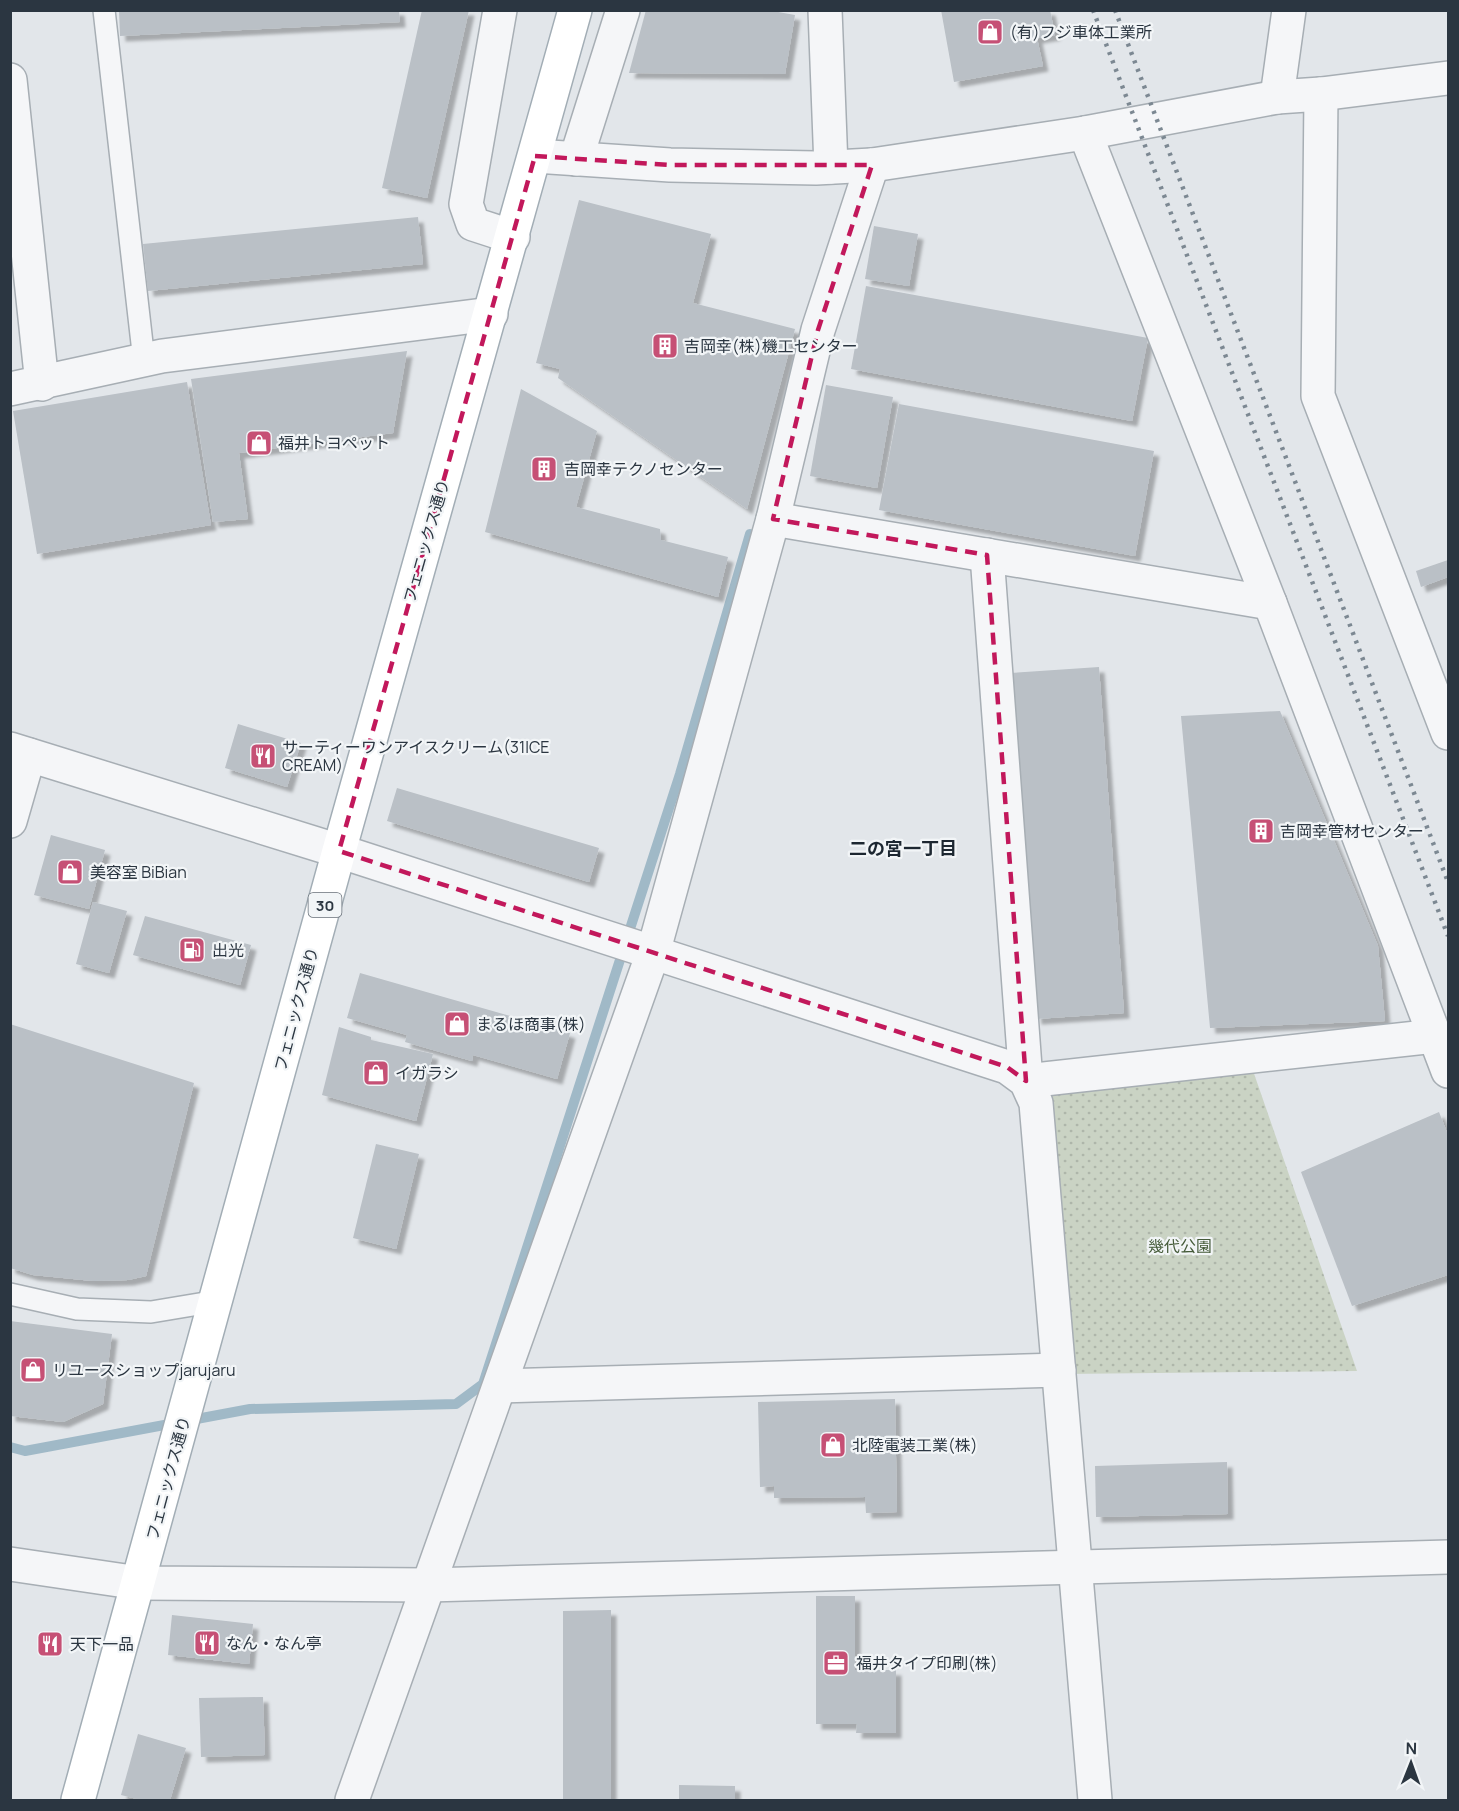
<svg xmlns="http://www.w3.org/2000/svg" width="1459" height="1811" font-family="Manrope,'Noto Sans JP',sans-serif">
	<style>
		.park { fill: url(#park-dots) }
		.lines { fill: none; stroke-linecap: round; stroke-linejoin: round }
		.stream { stroke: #a0b9c7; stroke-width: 10 }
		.building { fill: #bac0c6; filter: url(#shadow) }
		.service-casing { stroke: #a7aeb4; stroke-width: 24 }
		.minor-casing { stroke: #a7aeb4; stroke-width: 36 }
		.tertiary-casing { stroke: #a7aeb4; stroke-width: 36 }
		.primary-casing { stroke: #a2adb5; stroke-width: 36 }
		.service { stroke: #f5f6f8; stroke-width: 21 }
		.minor { stroke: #f5f6f8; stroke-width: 33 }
		.tertiary { stroke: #f5f6f8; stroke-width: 33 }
		.primary { stroke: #fff; stroke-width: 33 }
		.rail { stroke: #7c8892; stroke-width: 4.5; stroke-dasharray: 3 6; stroke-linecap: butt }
		.marked { fill: none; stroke: #c2185b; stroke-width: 4.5; stroke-dasharray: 12 8; stroke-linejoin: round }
		.labels { text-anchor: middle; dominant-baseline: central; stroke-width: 4.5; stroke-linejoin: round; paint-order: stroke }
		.shield { fill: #f2f5f7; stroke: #676f78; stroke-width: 1.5 }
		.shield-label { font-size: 15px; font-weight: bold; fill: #2b3641 }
		.poi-label { font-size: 16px; fill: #2b3641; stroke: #f2f5f7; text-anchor: start }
		.street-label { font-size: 16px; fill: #2b3641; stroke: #f2f5f7 }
		.park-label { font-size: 16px; fill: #455b39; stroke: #f2f5f7 }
		.neighbourhood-label { font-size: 18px; font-weight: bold; fill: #1d2731; stroke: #f2f5f7 }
	</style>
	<defs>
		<pattern id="park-dots" width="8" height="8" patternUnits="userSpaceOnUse" patternTransform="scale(1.5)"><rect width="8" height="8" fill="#cad3c4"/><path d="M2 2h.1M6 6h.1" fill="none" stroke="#aeb6aa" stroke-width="1.8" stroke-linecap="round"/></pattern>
		<filter id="shadow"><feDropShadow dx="5.5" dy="5.5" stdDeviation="1.5" flood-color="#0004"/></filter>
	</defs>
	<rect width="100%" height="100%" fill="#e2e6ea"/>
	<!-- park -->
	<path class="park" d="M1250 1062 1357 1371 1064 1374 1042 1088Z"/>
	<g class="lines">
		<!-- stream -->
		<path class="stream" d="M10 1447 25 1451 250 1409 456 1404 483 1384 680 774 750 534"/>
	</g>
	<!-- building -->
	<g class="building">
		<path d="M119 10H399L400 22 120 36Z"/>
		<path d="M422 10H469L427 198 382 188Z"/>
		<path d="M646 10H767L795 15 785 74 629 73Z"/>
		<path d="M941 10H1050L1055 35 1037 38 1043 66 954 82Z"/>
		<path d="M579 200 711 234 693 303 795 329 747 509 558 378 560 369 536 363Z"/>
		<path d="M418 217 423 264 148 291 143 244Z"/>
		<path d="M874 226 918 234 909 286 865 279Z"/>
		<path d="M866 286 1148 338 1132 421 851 369Z"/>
		<path d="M407 351 393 433 239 453 248 519 213 522 191 379Z"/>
		<path d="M187 382 211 525 37 554 13 411Z"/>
		<path d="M826 385 893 397 877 488 810 476Z"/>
		<path d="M521 389 597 431 576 507 660 529 661 540 728 557 718 597 485 532Z"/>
		<path d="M899 404 1154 451 1135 556 879 510Z"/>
		<path d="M1448 560V577L1421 587 1416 571Z"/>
		<path d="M1099 667 1124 1013 1036 1019 1010 673Z"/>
		<path d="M1280 711 1378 946 1385 1021 1210 1028 1181 716Z"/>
		<path d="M238 724 301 743 287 787 225 768Z"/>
		<path d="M397 788 599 848 589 882 387 821Z"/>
		<path d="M51 835 105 850 89 909 34 895Z"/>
		<path d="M93 902 127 911 109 973 76 964Z"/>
		<path d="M145 916 251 945 240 985 133 955Z"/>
		<path d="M360 973 570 1033 557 1079 473 1055 472 1061 405 1042 407 1035 347 1018Z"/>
		<path d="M10 1024 194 1083 146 1276 128 1280 93 1281 33 1275 10 1268Z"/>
		<path d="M339 1027 371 1037V1040L433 1054 416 1121 322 1095Z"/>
		<path d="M1439 1112 1448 1135V1275L1352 1306 1301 1172Z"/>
		<path d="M376 1144 419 1154 396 1249 353 1238Z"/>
		<path d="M10 1321 112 1334 103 1404 63 1422 10 1416Z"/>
		<path d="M895 1399 897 1512 866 1513 865 1497 774 1498V1486L760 1487 758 1402Z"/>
		<path d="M1227 1462 1228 1514 1096 1517 1095 1466Z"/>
		<path d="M816 1596H855V1670H896V1733H856L857 1724H816Z"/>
		<path d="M611 1610V1800H563V1611Z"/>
		<path d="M172 1615 253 1624 249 1664 168 1655Z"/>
		<path d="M263 1697 265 1755 201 1757 199 1698Z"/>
		<path d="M138 1734 186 1748 170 1800H141L121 1795Z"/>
		<path d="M679 1785 735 1786V1800H679Z"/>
	</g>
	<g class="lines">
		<defs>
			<g id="service">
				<path d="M104 10 144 361"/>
				<path d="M10 1294 77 1309 151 1312 217 1301"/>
			</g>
			<g id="minor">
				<path d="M500 10 466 204 473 224 513 237"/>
				<path d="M825 10 831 167"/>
				<path d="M10 80 42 384"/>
				<path d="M1321 94 1318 396 1448 733"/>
				<path d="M1277 97 1289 10"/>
				<path d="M1085 133 1270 603 1448 1071"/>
				<path d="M535 156 670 165 816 168 872 165 1085 133 1277 97 1321 94 1448 78"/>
				<path d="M576 159 623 10"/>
				<path d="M10 389 162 356 491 314"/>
				<path d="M773 519 1270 603"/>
				<path d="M987 555 1026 1081 1435 1036"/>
				<path d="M10 821 29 755"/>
				<path d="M339 851 1007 1067 1026 1081 1036 1103 1095 1800"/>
				<path d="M501 1386 1059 1370"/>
				<path d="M10 1564 139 1583 428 1585 1448 1557"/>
				<path d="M352 1800 653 953 773 519 818 330 872 165"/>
			</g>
			<path id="tertiary" d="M10 749 339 851"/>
			<path id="primary" d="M78 1800 339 851 575 10"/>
		</defs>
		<!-- service casing -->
		<use href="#service" class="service-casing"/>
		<!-- minor casing -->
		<use href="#minor" class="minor-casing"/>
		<!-- tertiary casing -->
		<use href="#tertiary" class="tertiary-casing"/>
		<!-- primary casing -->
		<use href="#primary" class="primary-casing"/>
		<!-- service -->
		<use href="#service" class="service"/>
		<!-- minor -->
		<use href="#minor" class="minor"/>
		<!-- tertiary -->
		<use href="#tertiary" class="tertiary"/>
		<!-- primary -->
		<use href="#primary" class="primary"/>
		<!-- rail -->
		<g class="rail">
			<path d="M1093 10 1448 936"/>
			<path d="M1115 10 1448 882"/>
		</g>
	</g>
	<!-- marked area -->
	<path class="marked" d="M535 156 670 165H872L818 330 773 519 987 555 1026 1081 1007 1067 339 851Z"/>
	<!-- icons -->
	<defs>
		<symbol id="shop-square" viewBox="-11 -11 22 22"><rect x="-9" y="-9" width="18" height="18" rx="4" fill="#c65075" stroke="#f2f5f7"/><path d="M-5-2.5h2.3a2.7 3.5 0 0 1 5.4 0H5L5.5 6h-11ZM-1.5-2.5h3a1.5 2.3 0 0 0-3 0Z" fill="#fff"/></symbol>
		<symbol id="building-square" viewBox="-11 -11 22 22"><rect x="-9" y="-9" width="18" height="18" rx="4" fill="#c65075" stroke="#f2f5f7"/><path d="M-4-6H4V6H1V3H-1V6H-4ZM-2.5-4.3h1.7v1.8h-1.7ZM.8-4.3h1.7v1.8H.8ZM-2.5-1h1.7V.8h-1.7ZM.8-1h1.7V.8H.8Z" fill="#fff"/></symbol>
		<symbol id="restaurant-square" viewBox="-11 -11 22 22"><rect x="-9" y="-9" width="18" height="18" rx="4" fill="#c65075" stroke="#f2f5f7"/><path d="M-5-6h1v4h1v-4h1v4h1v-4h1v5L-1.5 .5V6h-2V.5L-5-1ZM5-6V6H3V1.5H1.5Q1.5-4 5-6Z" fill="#fff"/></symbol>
		<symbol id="fuel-square" viewBox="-11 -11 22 22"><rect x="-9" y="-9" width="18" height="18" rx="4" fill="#c65075" stroke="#f2f5f7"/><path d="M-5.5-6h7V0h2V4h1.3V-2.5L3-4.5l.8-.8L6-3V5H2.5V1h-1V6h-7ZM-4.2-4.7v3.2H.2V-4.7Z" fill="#fff"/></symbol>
		<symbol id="office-square" viewBox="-11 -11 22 22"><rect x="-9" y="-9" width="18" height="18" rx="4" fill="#c65075" stroke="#f2f5f7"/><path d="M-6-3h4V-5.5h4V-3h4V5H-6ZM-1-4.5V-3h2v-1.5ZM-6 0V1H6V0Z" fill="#fff"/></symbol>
	</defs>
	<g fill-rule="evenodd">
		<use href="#shop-square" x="975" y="17" width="30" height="30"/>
		<use href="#building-square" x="650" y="331" width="30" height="30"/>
		<use href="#shop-square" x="244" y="428" width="30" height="30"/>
		<use href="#building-square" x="529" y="454" width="30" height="30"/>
		<use href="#restaurant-square" x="248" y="741" width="30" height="30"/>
		<use href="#building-square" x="1246" y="816" width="30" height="30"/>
		<use href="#shop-square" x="55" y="857" width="30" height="30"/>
		<use href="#fuel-square" x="177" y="935" width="30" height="30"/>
		<use href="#shop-square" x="442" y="1009" width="30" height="30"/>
		<use href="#shop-square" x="361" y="1058" width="30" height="30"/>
		<use href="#shop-square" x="18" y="1355" width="30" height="30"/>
		<use href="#shop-square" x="818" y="1430" width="30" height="30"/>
		<use href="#restaurant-square" x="192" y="1628" width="30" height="30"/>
		<use href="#restaurant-square" x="35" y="1629" width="30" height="30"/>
		<use href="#office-square" x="821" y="1648" width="30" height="30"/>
	</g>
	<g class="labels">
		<!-- shield labels -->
		<rect class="shield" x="308.5" y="893" width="33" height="24" rx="4.5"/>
		<g class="shield-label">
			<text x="325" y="905">30</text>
		</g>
		<!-- poi labels -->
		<g class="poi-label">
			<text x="1010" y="32">(有)フジ車体工業所</text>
			<text x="684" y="346">吉岡幸(株)機工センター</text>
			<text x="278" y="443">福井トヨペット</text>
			<text x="564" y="469">吉岡幸テクノセンター</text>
			<text x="282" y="747">サーティーワンアイスクリーム(31ICE<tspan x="282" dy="18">CREAM)</tspan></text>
			<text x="1280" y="831">吉岡幸管材センター</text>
			<text x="90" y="872">美容室 BiBian</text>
			<text x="212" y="950">出光</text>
			<text x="476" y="1024">まるほ商事(株)</text>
			<text x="395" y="1073">イガラシ</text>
			<text x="52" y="1370">リユースショップjarujaru</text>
			<text x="852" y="1445">北陸電装工業(株)</text>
			<text x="226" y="1643">なん・なん亭</text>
			<text x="70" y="1644">天下一品</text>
			<text x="856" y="1663">福井タイプ印刷(株)</text>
		</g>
		<!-- street labels -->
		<g class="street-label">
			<text transform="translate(426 541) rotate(-74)">フェニックス通り</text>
			<text transform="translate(296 1009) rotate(-75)">フェニックス通り</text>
			<text transform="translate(168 1478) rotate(-75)">フェニックス通り</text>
		</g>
		<!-- park labels -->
		<g class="park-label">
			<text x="1180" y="1246">幾代公園</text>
		</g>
		<!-- neighbourhood labels -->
		<g class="neighbourhood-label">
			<text x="903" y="848">二の宮一丁目</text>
		</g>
	</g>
	<!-- border -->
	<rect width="1459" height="1811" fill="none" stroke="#2b3641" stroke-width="24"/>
	<!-- north arrow -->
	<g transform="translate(1411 1763) rotate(1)" stroke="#f2f5f7" stroke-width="4.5" paint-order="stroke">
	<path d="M0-4.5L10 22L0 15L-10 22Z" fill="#2b3641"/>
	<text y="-9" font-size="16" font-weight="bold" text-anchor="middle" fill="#2b3641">N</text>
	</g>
</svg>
